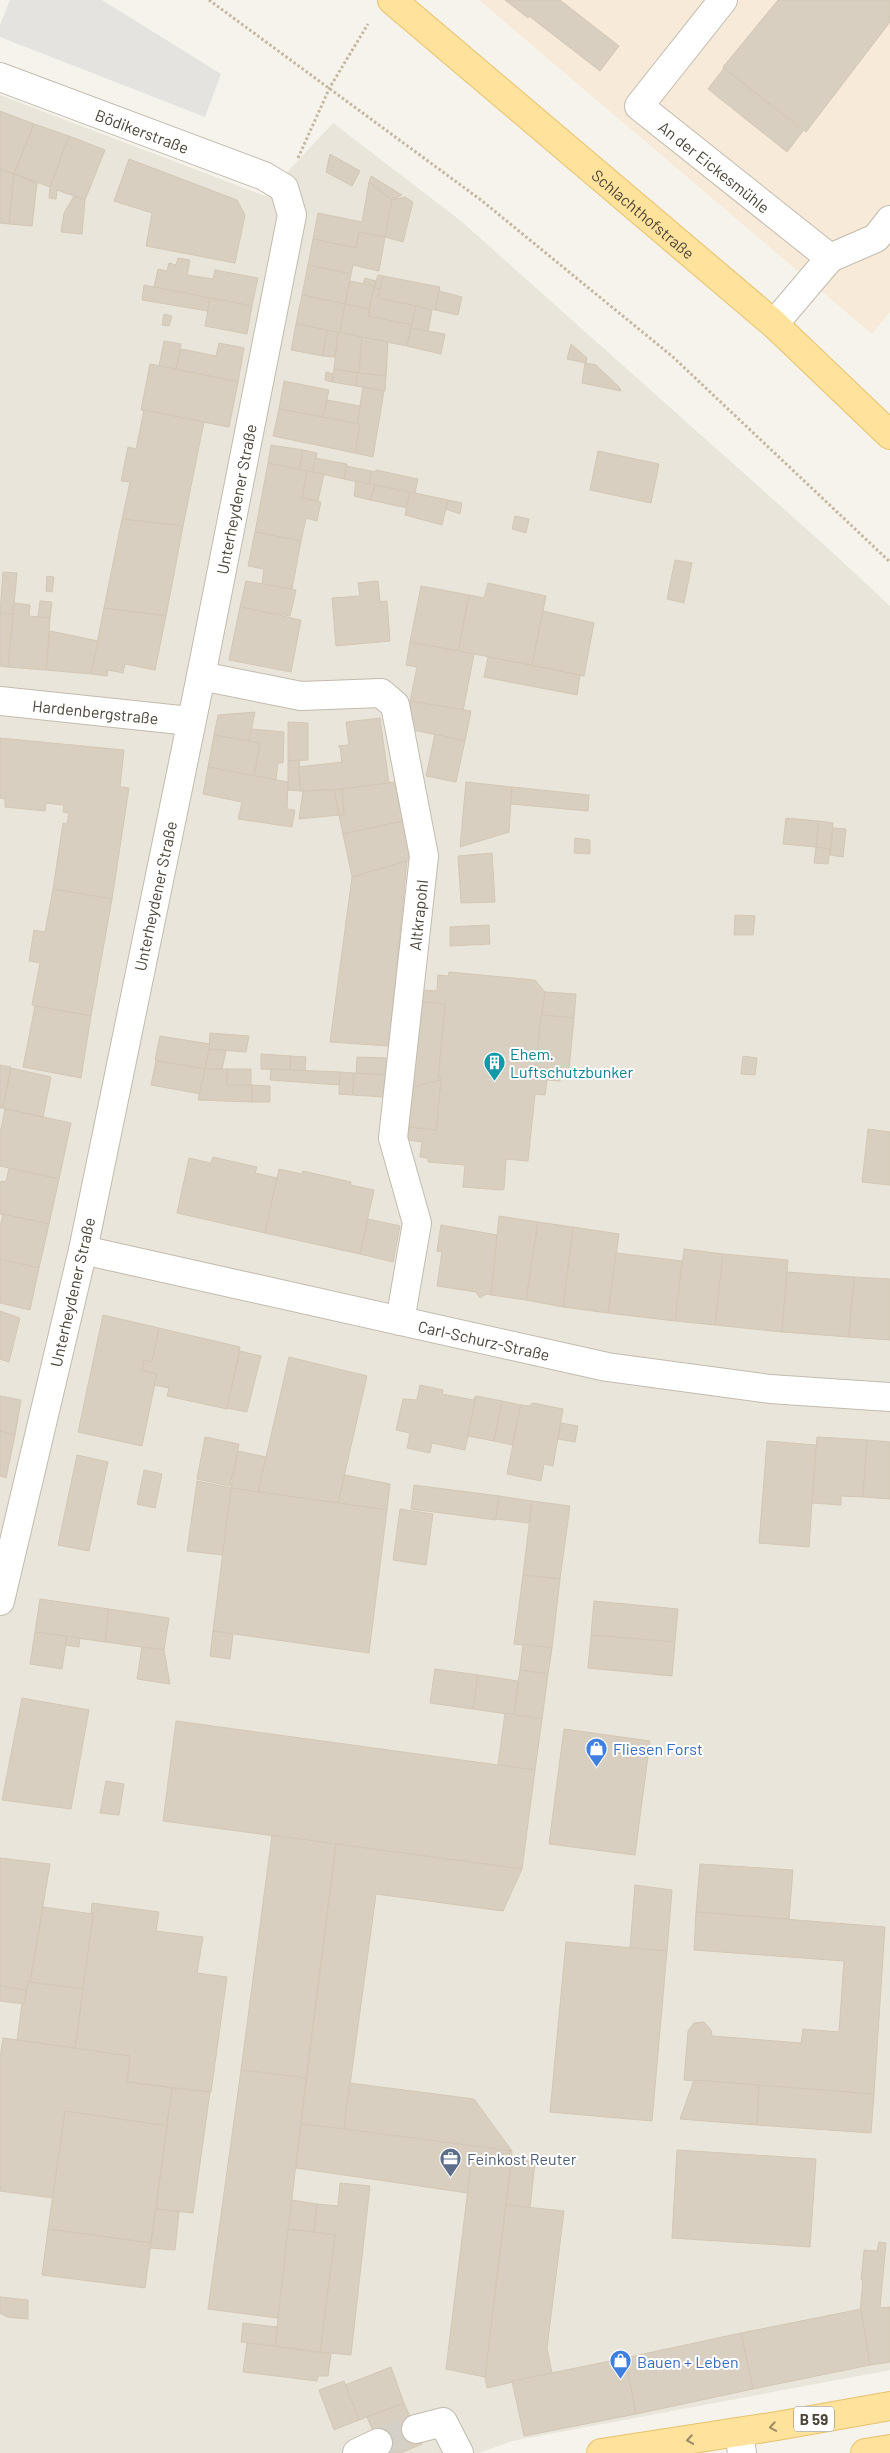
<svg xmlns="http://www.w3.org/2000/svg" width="890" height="2453" font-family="Barlow,sans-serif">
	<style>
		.residential { fill: #eae5da }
		.commercial { fill: #f7ead8 }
		.parking { fill: #e5e3e0 }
		.building { fill: #d8cfc1; stroke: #d3c7b4 }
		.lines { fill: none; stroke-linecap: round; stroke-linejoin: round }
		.minor-tunnel { stroke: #d4d0c8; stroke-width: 28; stroke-dasharray: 28 14; stroke-linecap: butt }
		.minor-casing { stroke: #c2bbae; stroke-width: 30 }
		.major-casing { stroke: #e6c16a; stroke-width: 30 }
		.path { stroke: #c4b79f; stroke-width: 3; stroke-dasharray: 2.5 2.5; stroke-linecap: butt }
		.minor { stroke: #fff; stroke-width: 28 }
		.major { stroke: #ffe39c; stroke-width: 28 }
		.oneway { stroke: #9c8c66 }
		.labels { text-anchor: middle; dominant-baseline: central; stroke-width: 4; stroke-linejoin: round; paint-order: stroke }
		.shield { fill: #fff; stroke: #817c74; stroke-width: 1 }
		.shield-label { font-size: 15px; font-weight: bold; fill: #4b4439 }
		.street-label { font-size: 16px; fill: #4b4439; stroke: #fff }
		.culture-label { font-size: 16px; fill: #0d838f; stroke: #fff; text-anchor: start }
		.shop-label { font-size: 16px; fill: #366cbe; stroke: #fff; text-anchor: start }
		.service-label { font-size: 16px; fill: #4e5e75; stroke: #fff; text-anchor: start }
	</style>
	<rect width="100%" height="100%" fill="#f6f3ec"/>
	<!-- residential -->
	<path class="residential" d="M0 95 265 196 333 123 461 221 831 551 890 606V2370L512 2441 479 2453H0Z"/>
	<!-- commercial -->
	<path class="commercial" d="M479 0H890V312L872 334Z"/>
	<!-- parking -->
	<path class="parking" d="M10 0H102L221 74 205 117 0 37V25Z"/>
	<!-- building -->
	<g class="building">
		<path d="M505 0H560L619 46 600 71 529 16 528 18Z"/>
		<path d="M778 0H890V22L806 132 723 67Z"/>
		<path d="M724 68 803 131 787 152 708 89Z"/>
		<path d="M0 111 34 124 14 174 0 169Z"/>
		<path d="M34 124 69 136 50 187 14 174Z"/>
		<path d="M69 136 105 150 85 200 57 190 56 199 49 198 50 187Z"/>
		<path d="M330 154 360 171 352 186 326 172Z"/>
		<path d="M129 159 237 200 245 215 235 263 146 246 152 213 114 201Z"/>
		<path d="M0 169 14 174 9 224 0 223Z"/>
		<path d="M14 174 37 183 32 226 9 224Z"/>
		<path d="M371 176 402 195 392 200 369 182Z"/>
		<path d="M369 182 392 200 385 237 359 232 356 248 313 239 318 213 362 222Z"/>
		<path d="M74 196 85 200 82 234 61 232 64 213Z"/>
		<path d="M405 197 413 202 403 242 385 237 392 200Z"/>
		<path d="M359 232 385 237 379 271 353 265 351 274 308 265 313 239 356 248Z"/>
		<path d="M178 258 190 260 187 275 213 279 215 270 258 278 252 306 154 287 158 269 167 271 169 263 176 265Z"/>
		<path d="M308 265 351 274 345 304 302 295Z"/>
		<path d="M378 275 383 276 380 289 374 288Z"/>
		<path d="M383 276 440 287 435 310 378 298Z"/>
		<path d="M365 278 376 281 374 286 363 284Z"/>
		<path d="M350 281 374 286 369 309 345 304Z"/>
		<path d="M144 285 210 298 208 311 142 300Z"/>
		<path d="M374 288 380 289 378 298 416 306 412 325 368 316Z"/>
		<path d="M439 291 462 297 458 315 435 310Z"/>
		<path d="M302 295 345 304 340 333 296 324Z"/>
		<path d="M210 298 252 306 247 334 205 326Z"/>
		<path d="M345 304 369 309 368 316 412 325 407 346 340 333Z"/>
		<path d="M416 306 432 310 428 332 411 328Z"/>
		<path d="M164 314 172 316 169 326 162 325Z"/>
		<path d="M296 324 327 330 323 356 291 350Z"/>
		<path d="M411 328 445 334 441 354 407 346Z"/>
		<path d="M327 330 338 332 335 357 323 356Z"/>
		<path d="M338 332 362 337 359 373 334 369Z"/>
		<path d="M362 337 388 342 386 376 359 373Z"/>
		<path d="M164 341 181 344 176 369 159 366Z"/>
		<path d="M219 343 244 348 238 382 176 369 181 349 216 356Z"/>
		<path d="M571 344 587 358 586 363 567 359Z"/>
		<path d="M585 363 596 365 619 387 621 391 582 383Z"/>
		<path d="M150 364 238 382 229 427 141 410Z"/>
		<path d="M334 369 357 373 356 386 332 382Z"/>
		<path d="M326 372 333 374 332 382 325 380Z"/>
		<path d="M357 373 386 376 385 391 356 386Z"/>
		<path d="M284 381 329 390 323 417 279 409Z"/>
		<path d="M363 387 384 391 373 457 355 453 360 424H357Z"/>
		<path d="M327 400 360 406 357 424 323 417Z"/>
		<path d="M279 409 360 424 355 453 273 436Z"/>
		<path d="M144 410 204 422 183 526 122 519 130 482 121 481 128 447 136 449Z"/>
		<path d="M271 445 303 450 299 470 268 463Z"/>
		<path d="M303 450 317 453 313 472 299 470Z"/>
		<path d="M598 451 659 464 651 503 590 490Z"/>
		<path d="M315 458 347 464 344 479 313 472Z"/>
		<path d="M268 463 307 471 302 498 321 502 317 521 306 518 301 541 255 532Z"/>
		<path d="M346 466 371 471 369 484 344 479Z"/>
		<path d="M376 470 418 479 415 493 369 484 371 471 375 472Z"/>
		<path d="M307 471 324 474 318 501 302 498Z"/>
		<path d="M356 481 375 485 370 500 354 496Z"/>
		<path d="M375 485 410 492 407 508 370 500Z"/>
		<path d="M410 492 448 500 442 525 405 515Z"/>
		<path d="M448 500 462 503 460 514 446 509Z"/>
		<path d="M515 516 529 519 526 533 512 529Z"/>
		<path d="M122 519 183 526 166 616 104 608Z"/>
		<path d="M255 532 301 541 292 589 262 584 264 569 248 566Z"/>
		<path d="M675 560 692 563 684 603 667 599Z"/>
		<path d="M3 572 17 573 13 614 0 613Z"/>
		<path d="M47 576 54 577 52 592 46 591Z"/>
		<path d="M246 581 296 590 290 616 240 607Z"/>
		<path d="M378 581 380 602 387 601 390 641 336 646 332 598 360 596 358 583Z"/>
		<path d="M488 583 546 596 532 665 458 651 469 595 484 598Z"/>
		<path d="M421 586 469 595 458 651 410 642Z"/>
		<path d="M40 601 52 602 50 618 38 617Z"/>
		<path d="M14 603 30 605 29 616 50 618 46 670 8 667Z"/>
		<path d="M240 607 301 620 291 672 229 660Z"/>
		<path d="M104 608 166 616 155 670 125 664 123 673 108 670 107 676 91 674Z"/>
		<path d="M543 611 594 623 584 676 532 665Z"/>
		<path d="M0 613 13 614 8 667 0 666Z"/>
		<path d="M50 631 98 641 91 674 46 670Z"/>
		<path d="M410 642 474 654 463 711 410 701 417 667 406 665Z"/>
		<path d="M488 657 580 675 577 695 484 677Z"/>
		<path d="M410 701 471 711 465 741 413 730Z"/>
		<path d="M255 712 249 741 214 735 218 715Z"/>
		<path d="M380 718 389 783 345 789 301 791 298 767 342 762 340 747 338 746 349 745 346 722Z"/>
		<path d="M288 722 308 723V760L288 761Z"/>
		<path d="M251 729 284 732 283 763H278L276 780 254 776 260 743 249 741Z"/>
		<path d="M435 734 465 741 456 782 426 776Z"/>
		<path d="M214 735 260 743 254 776 208 767Z"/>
		<path d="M0 738 124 750 120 787 129 788 112 899 53 889 63 823 67 824 69 813 63 812 64 805 46 803 45 811 5 807V799L0 798Z"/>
		<path d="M299 760 300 767H298L301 791 288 790V761Z"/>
		<path d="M208 767 288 782 287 809 295 810 292 827 238 819 242 802 203 794Z"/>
		<path d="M395 782 403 821 343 834 339 815H344L342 789Z"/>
		<path d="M466 782 512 787 509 832 460 847Z"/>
		<path d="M512 787 589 795 588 811 511 804Z"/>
		<path d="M342 789 344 815H339L334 790Z"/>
		<path d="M334 790 339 815 299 819 303 791Z"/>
		<path d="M786 818 819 821 816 847 783 844Z"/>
		<path d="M403 821 410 860 352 877 343 834Z"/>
		<path d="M819 821 833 823 830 849 816 847Z"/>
		<path d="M833 828 846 829 843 857 830 855Z"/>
		<path d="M575 838 590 840V854L574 853Z"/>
		<path d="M816 847 830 849 828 864 814 863Z"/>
		<path d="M492 853 495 902 461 903 458 856Z"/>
		<path d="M407 861 389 1046 330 1042 352 877Z"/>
		<path d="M53 889 112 899 91 1016 32 1005 40 963 29 961 34 930 45 932Z"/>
		<path d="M735 915 755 916 753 935H734Z"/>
		<path d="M489 925 490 944 450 946V927Z"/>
		<path d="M449 972 535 980 545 992 536 1067 562 1070 560 1081 547 1080 545 1095 535 1094 528 1161 506 1159 504 1189 501 1190 463 1187 465 1165 428 1162V1158L420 1157 422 1142 408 1140 409 1127 436 1130 441 1077H438L445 1004 421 1002 422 990 437 991 438 975 448 976Z"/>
		<path d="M545 992 576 994 574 1018 542 1015Z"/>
		<path d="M421 1002 445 1004 438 1077H441V1080L412 1087Z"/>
		<path d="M35 1006 91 1016 81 1078 23 1067Z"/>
		<path d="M541 1015 574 1018 569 1070 536 1067Z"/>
		<path d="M210 1033 249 1036 246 1052 209 1049Z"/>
		<path d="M160 1036 210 1044 205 1069 155 1060Z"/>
		<path d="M209 1049 226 1051 222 1069H205Z"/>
		<path d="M261 1054 291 1056 290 1070 261 1069Z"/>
		<path d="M291 1056 306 1057 305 1071 290 1070Z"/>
		<path d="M743 1056 757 1058 755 1075 741 1074Z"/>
		<path d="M357 1057 386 1058V1075L356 1073Z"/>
		<path d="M156 1061 205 1069 201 1094 151 1085Z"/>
		<path d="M0 1065 11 1067 3 1108H0Z"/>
		<path d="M11 1068 51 1077 43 1117 3 1108Z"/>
		<path d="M205 1069H227V1085H252V1102L198 1100Z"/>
		<rect x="227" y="1069" width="24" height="16"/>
		<path d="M271 1069 340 1072 339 1085 270 1080Z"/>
		<path d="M340 1072 354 1073 353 1095 339 1094Z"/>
		<path d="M354 1073 386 1075 384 1097 353 1095Z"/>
		<path d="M441 1080 436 1130 409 1127 412 1087Z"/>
		<path d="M252 1085 270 1086V1102H252Z"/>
		<path d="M5 1109 71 1123 59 1179 0 1166V1133Z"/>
		<path d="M868 1129 890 1132V1185L862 1182Z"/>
		<path d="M213 1157 257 1167 255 1173 277 1178 265 1233 177 1213 189 1158 211 1163Z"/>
		<path d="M9 1168 59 1179 49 1224 0 1214V1186L1 1181 6 1182Z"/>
		<path d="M279 1169 302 1174 303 1171 351 1182 350 1185 374 1190 360 1254 265 1233Z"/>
		<path d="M3 1214 49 1224 39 1268 0 1259V1227Z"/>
		<path d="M499 1216 538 1222 526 1300 491 1295Z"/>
		<path d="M368 1219 400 1226 393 1262 360 1254Z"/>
		<path d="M538 1222 573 1227 563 1307 526 1300Z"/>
		<path d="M441 1225 497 1235 491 1295 486 1294 480 1298 476 1292 437 1286 442 1252 437 1251Z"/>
		<path d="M573 1227 619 1234 608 1313 563 1307Z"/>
		<path d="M684 1249 723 1254 715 1325 675 1321Z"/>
		<path d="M616 1253 682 1261 675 1321 608 1313Z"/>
		<path d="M723 1254 788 1260 782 1332 715 1325Z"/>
		<path d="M0 1259 39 1268 30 1310 0 1303Z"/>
		<path d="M787 1272 854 1277 849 1337 782 1332Z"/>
		<path d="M854 1277 890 1279V1340L849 1337Z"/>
		<path d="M0 1311 20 1318 9 1362 0 1359Z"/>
		<path d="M103 1315 159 1328 152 1362 144 1360 142 1370 157 1374 142 1446 78 1432Z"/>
		<path d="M159 1328 240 1347 227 1409 167 1396 169 1388 154 1385 157 1374 142 1370 144 1360 152 1362Z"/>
		<path d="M240 1351 261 1356 247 1412 227 1408Z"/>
		<path d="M289 1357 367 1376 338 1503 258 1492Z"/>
		<path d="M420 1385 443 1390 442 1394 473 1400 476 1396 465 1450 432 1443 430 1453 407 1448 410 1433 396 1430 403 1399 417 1400Z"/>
		<path d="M0 1396 21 1400 15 1435 0 1431Z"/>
		<path d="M476 1396 502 1401 494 1441 468 1436Z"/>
		<path d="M502 1401 521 1405 512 1445 494 1441Z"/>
		<path d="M533 1403 563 1409 553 1466 544 1464 541 1481 507 1474 521 1405 529 1406Z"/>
		<path d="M561 1423 578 1426 575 1442 558 1439Z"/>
		<path d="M0 1431 15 1435 6 1478 0 1476Z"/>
		<path d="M205 1437 239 1444 230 1486 197 1479Z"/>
		<path d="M817 1437 867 1440 863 1497 841 1496V1505L812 1503Z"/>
		<path d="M867 1440 890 1442V1499L863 1497Z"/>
		<path d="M767 1441 816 1445 809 1547 759 1543Z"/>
		<path d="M238 1451 266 1457 258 1492 231 1488Z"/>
		<path d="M77 1455 108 1462 89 1551 58 1545Z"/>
		<path d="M144 1470 162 1474 155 1508 137 1504Z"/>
		<path d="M345 1475 390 1484 387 1510 338 1503Z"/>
		<path d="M197 1481 231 1488 223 1555 187 1551Z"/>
		<path d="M414 1485 499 1496 496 1520 411 1509Z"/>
		<path d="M231 1488 387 1510 369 1653 213 1631Z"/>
		<path d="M499 1496 532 1501 529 1523 496 1519Z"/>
		<path d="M532 1501 570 1506 560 1579 523 1575Z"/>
		<path d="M400 1509 433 1514 426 1565 393 1560Z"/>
		<path d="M523 1575 560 1579 552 1648 514 1644Z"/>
		<path d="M40 1599 109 1609 105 1642 35 1632Z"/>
		<path d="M594 1601 678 1609 675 1642 591 1635Z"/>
		<path d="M109 1609 169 1618 164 1650 105 1642Z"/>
		<path d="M213 1631 233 1634 230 1659 210 1656Z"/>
		<path d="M35 1632 67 1636 62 1669 30 1664Z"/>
		<path d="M591 1635 675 1642 672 1676 588 1668Z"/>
		<path d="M67 1636 80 1638 79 1647 65 1645Z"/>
		<path d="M523 1644 552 1648 548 1674 520 1670Z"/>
		<path d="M142 1647 164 1650 170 1684 137 1679Z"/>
		<path d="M435 1669 478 1675 473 1709 430 1703Z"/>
		<path d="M520 1670 548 1674 542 1719 514 1715Z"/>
		<path d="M478 1675 518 1681 514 1715 473 1709Z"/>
		<path d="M22 1698 89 1710 71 1809 2 1800Z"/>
		<path d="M505 1713 542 1719 535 1770 498 1765Z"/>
		<path d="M176 1721 535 1770 522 1869 163 1821Z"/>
		<path d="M564 1729 650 1741 635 1855 549 1844Z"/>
		<path d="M106 1781 124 1784 119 1815 100 1813Z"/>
		<path d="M272 1835 336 1844 306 2078 241 2070Z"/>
		<path d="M336 1844 522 1869 503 1911 376 1894 344 2129 301 2124Z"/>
		<path d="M0 1858 50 1864 30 1982H28L26 1990 0 1986Z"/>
		<path d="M700 1864 793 1870 789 1919 696 1912Z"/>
		<path d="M635 1885 672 1890 667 1951 630 1948Z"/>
		<path d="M92 1903 159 1912 156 1931 203 1937 197 1973 227 1977 211 2092 127 2082 130 2056 75 2049 93 1914 91 1913Z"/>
		<path d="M43 1907 93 1914 83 1989 30 1982Z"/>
		<path d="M696 1912 885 1927 874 2094 684 2080 688 2031 694 2023 704 2022 711 2030 712 2036 801 2043 803 2029 839 2032 844 1961 694 1950Z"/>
		<path d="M566 1942 667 1951 652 2121 550 2112Z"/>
		<path d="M28 1982 83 1989 75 2048 17 2040 22 2004H24Z"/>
		<path d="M0 1986 26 1990 24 2004 0 2001Z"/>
		<path d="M3 2038 130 2056 127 2082 172 2088 167 2126 65 2111 53 2198 0 2191V2058Z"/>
		<path d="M241 2070 306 2078 278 2318 208 2309Z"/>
		<path d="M694 2080 759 2085 757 2125 680 2119Z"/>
		<path d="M350 2083 474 2099 512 2151 344 2129Z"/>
		<path d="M759 2085 874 2094 871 2133 757 2125Z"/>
		<path d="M172 2088 210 2092 193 2213 156 2209Z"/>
		<path d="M65 2111 167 2126 151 2243 48 2229Z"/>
		<path d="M301 2124 344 2129 512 2151 471 2164 468 2193 296 2168Z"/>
		<path d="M677 2150 816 2159 810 2247 672 2238Z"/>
		<path d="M512 2151 485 2377 446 2369 471 2164Z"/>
		<path d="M512 2159 535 2162 530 2208 506 2205Z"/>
		<path d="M340 2183 370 2186 351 2355 320 2352 335 2235 314 2232 317 2204 338 2206Z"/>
		<path d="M292 2200 317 2204 314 2232 288 2229Z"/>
		<path d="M506 2205 564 2211 547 2348 552 2373 487 2388 485 2377Z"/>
		<path d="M156 2209 179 2212 175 2250 150 2248Z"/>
		<path d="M48 2229 151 2243 145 2288 42 2275Z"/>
		<path d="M288 2229 335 2235 320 2352 275 2346Z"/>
		<path d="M879 2242 886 2243 880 2308 890 2307V2362L870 2365 860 2311 863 2280H861L864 2250 877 2251Z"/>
		<path d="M0 2297 28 2300V2319L7 2317 0 2313Z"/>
		<path d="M861 2309 870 2365 753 2389 741 2333Z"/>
		<path d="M243 2323 277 2327 275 2346 241 2342Z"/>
		<path d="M741 2333 753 2389 636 2414 625 2358Z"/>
		<path d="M247 2343 331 2354 328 2376H318L317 2381 243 2372Z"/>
		<path d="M625 2358 636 2414 524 2436 512 2381Z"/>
		<path d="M391 2367 404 2403 359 2420 345 2385Z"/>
		<path d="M344 2381 359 2420 334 2430 319 2390Z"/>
		<path d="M404 2403 422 2444 401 2453H382L367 2417Z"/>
	</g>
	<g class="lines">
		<!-- minor-tunnel -->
		<path class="minor-tunnel" d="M378 2443 416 2429"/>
		<defs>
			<g id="minor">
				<path id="s1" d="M723 0 639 106 830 258 774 324"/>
				<path id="s2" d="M0 77 264 176 284 188 292 215 201 676 83 1250 0 1601"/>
				<path d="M830 258 876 238 890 220"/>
				<path d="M201 676 301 696 381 693 395 705 424 856 393 1138 417 1223 400 1321"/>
				<path id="s3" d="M0 701 190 721"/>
				<path id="s4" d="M83 1250 607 1367 770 1389 890 1397"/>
				<path d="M416 2429 443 2422 459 2453"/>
				<path d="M739 2432 742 2453"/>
				<path d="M357 2453 378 2443"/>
			</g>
			<g id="major">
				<path id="s5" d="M392 0 774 324 890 435"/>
				<path d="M601 2453 777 2426 890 2406"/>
				<path d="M865 2453 890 2449"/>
			</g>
		</defs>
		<!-- minor casing -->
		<use href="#minor" class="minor-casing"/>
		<!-- major casing -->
		<use href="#major" class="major-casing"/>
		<!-- path -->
		<g class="path">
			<path d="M209 0 481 200 673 357 890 562"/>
			<path d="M298 158 330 87 368 24"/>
		</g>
		<!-- minor -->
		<use href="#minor" class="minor"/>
		<!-- major -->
		<use href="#major" class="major"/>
	</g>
	<!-- one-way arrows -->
	<defs><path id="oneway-chevron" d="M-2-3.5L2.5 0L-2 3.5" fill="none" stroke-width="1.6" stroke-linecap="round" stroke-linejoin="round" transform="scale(1.25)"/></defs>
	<g class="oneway">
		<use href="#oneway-chevron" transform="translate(773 2427) rotate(170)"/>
		<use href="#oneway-chevron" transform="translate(690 2440) rotate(171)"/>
	</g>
	<!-- icons -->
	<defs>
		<symbol id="building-pin" viewBox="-11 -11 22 30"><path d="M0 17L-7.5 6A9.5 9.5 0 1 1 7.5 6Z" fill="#0f9aa8" stroke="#fff"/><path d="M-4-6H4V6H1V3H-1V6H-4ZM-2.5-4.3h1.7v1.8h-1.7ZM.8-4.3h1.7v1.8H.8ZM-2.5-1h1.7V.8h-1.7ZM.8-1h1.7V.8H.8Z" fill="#fff"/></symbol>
		<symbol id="shop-pin" viewBox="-11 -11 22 30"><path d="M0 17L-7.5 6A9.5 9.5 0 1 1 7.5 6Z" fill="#3f7fe0" stroke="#fff"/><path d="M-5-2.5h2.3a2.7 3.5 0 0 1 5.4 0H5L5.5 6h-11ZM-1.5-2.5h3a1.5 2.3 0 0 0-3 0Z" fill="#fff"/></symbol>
		<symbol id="office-pin" viewBox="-11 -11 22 30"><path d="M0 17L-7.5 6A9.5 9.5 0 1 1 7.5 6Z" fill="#5c6f8a" stroke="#fff"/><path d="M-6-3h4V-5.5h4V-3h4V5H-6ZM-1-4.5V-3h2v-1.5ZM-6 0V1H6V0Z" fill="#fff"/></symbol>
	</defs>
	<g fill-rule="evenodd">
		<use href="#building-pin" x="482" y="1050" width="25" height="34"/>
		<use href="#shop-pin" x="584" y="1736" width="25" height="34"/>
		<use href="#office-pin" x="438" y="2146" width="25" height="34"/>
		<use href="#shop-pin" x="608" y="2348" width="25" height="34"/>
	</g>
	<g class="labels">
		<!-- shield labels -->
		<rect class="shield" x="794" y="2406.5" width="40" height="25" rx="4"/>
		<g class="shield-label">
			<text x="814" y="2419">B 59</text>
		</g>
		<!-- street labels -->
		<g class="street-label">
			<text stroke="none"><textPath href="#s2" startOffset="152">Bödikerstraße</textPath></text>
			<text stroke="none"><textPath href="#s1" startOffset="232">An der Eickesmühle</textPath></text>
			<text stroke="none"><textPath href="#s5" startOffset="330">Schlachthofstraße</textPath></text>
			<text transform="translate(236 499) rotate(-79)">Unterheydener Straße</text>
			<text stroke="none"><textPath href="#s3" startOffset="96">Hardenbergstraße</textPath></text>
			<text transform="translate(155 896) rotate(-78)">Unterheydener Straße</text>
			<text transform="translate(418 915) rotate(-84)">Altkrapohl</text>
			<text transform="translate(72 1292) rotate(-77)">Unterheydener Straße</text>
			<text stroke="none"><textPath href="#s4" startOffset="411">Carl-Schurz-Straße</textPath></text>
		</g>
		<!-- culture labels -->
		<g class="culture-label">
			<text x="510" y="1053">Ehem.<tspan x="510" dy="18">Luftschutzbunker</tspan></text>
		</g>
		<!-- shop labels -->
		<g class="shop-label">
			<text x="613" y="1748">Fliesen Forst</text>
			<text x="637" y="2361">Bauen + Leben</text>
		</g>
		<!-- service labels -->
		<g class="service-label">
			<text x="467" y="2158">Feinkost Reuter</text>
		</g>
	</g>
</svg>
